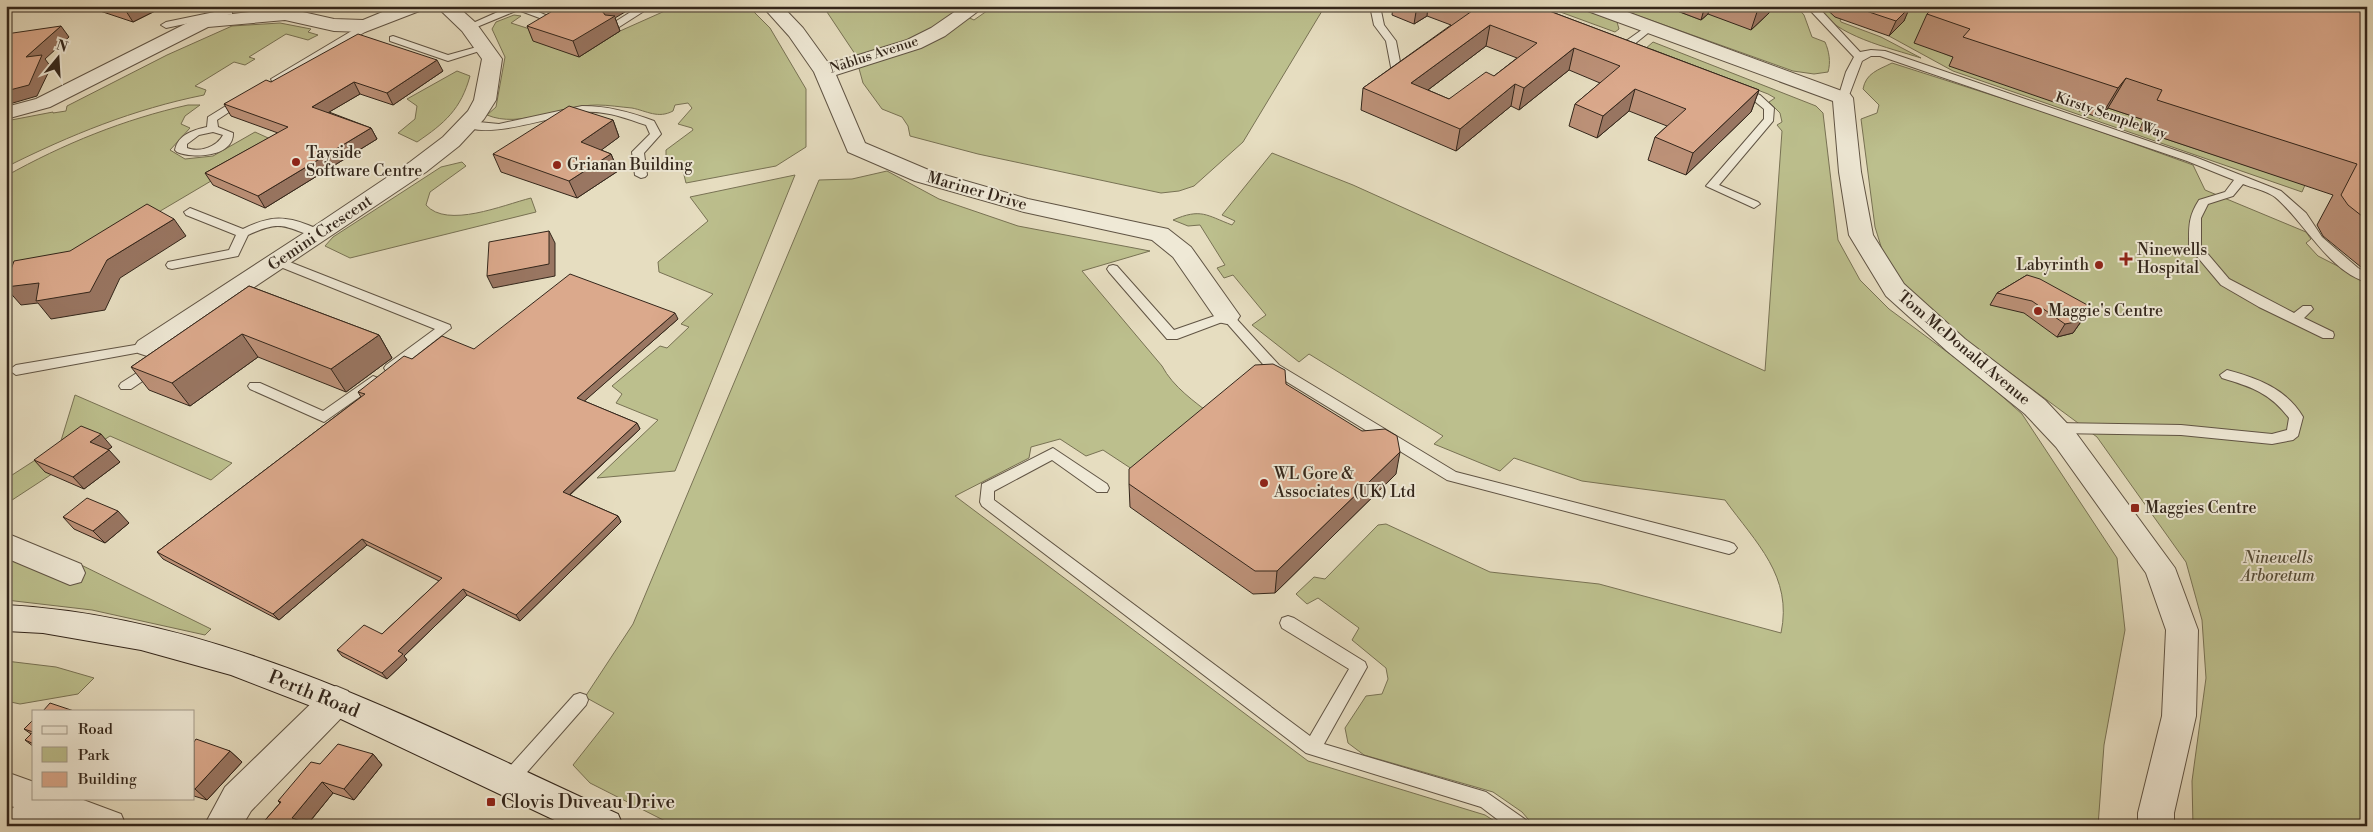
<svg xmlns="http://www.w3.org/2000/svg" width="2373" height="832" font-family="'Libre Bodoni',serif">
	<style>
		.green { fill: #bcbf8d; stroke: #787254 }
		.lines { fill: none; stroke-linecap: round; stroke-linejoin: round }
		.lane-casing { stroke: #605444; stroke-width: 2 }
		.street-casing { stroke: #605444; stroke-width: 2 }
		.secondary-casing { stroke: #33261b; stroke-width: 2 }
		.lane { fill: #efe9d6; fill-rule: evenodd }
		.street { fill: #efe9d6; fill-rule: evenodd }
		.secondary { fill: #efe9d6; fill-rule: evenodd }
		.wall { fill: #bc9178; stroke: #33261b; fill-rule: evenodd }
		.shaded-wall { fill: #997662; stroke: #33261b }
		.building { fill: #dba98c; stroke: #33261b; fill-rule: evenodd }
		.poi-dot { fill: #8f2418; stroke: #efe9d6; stroke-width: 2 }
		.labels { text-anchor: middle; dominant-baseline: central; stroke-width: 4; stroke-linejoin: round; paint-order: stroke }
		.far-street-label { font-size: 14px; fill: #33261b; stroke: #efe9d6 }
		.poi-label { font-size: 16px; fill: #33261b; stroke: #efe9d6; text-anchor: start }
		.street-label { font-size: 16px; fill: #33261b; stroke: #efe9d6 }
		.park-label { font-size: 16px; font-style: italic; fill: #554c38; stroke: #efe9d6 }
		.near-street-label { font-size: 19px; fill: #33261b; stroke: #efe9d6 }
		.near-poi-label { font-size: 19px; fill: #33261b; stroke: #efe9d6; text-anchor: start }
	</style>
	<rect width="100%" height="100%" fill="#e6ddc0"/>
	<filter id="stains"><feTurbulence type="fractalNoise" baseFrequency=".004" numOctaves="4"/><feColorMatrix values="0 0 0 0 .2 0 0 0 0 .09 0 0 0 0 .02 0 0 0 .5 -.17"/></filter>
	<radialGradient id="worn" r=".72"><stop offset=".6" stop-color="#630" stop-opacity="0"/><stop offset="1" stop-color="#630" stop-opacity=".3"/></radialGradient>
	<!-- green -->
	<g class="green">
		<path d="M676 6H748L770 28 806 89V147L776 166 686 183 681 163 672 160 666 156V150L693 130 692 128 678 124 692 108 688 103 675 105 673 111C658 119 647 111 632 108 620 107 609 105 597 105 561 105 520 129 487 115L496 107 505 57 492 29 496 22 514 15 521 16 511 23 536 31 579 56 620 31Z"/>
		<path d="M823 6H953L950 9 974 20 994 6H1313L1322 11 1243 142 1194 186 1179 191 1161 193 978 154 910 136 908 126 902 117 882 109 863 83 855 54Z"/>
		<path d="M1544 6H1574L1617 22 1619 29 1615 32Z"/>
		<path d="M1611 6H1664L1701 20 1714 8 1796 6 1804 15 1812 37 1825 42C1829 51 1831 62 1828 72L1814 74 1793 71Z"/>
		<path d="M1817 6H1823L1844 17 1840 20 1841 22 1881 37 1921 58C1890 48 1834 36 1817 6Z"/>
		<path d="M1878 6H1943V53L2100 118 2108 108 2144 120 2139 130 2305 185 2302 192 1953 71 1889 36 1904 21Z"/>
		<path d="M280 23 311 29 308 32 318 35 308 40 286 34 249 57 255 59 245 65 234 62 195 86 206 90 204 95C134 109 70 135 6 167V121L53 112V113L66 111 67 106 167 55 232 26Z"/>
		<path d="M1653 42 1816 106 1823 113 1838 240 1860 280 1889 309 1977 374 2022 414 2117 558 2125 630 2104 745 2098 826H1534L1522 812 1493 792 1364 755 1348 743 1345 728 1366 696 1382 694 1388 679 1386 668 1352 640 1359 628 1318 598 1307 604 1296 594 1314 577 1325 579 1378 525 1386 524 1490 572 1599 584 1781 633C1793 576 1756 543 1725 500L1582 481 1514 458 1500 471 1434 444 1443 436 1309 354 1299 362 1252 325 1266 315 1233 275 1224 278 1217 268 1225 265 1200 225 1188 226 1173 220C1201 208 1206 215 1232 225L1235 221 1222 215 1272 153 1353 185 1765 371 1782 131 1777 125 1782 122 1780 113 1769 102 1775 98 1768 94 1651 49 1648 52 1644 50Z"/>
		<path d="M1892 63 2060 117 2193 165 2205 190 2306 232 2311 239 2306 243 2318 256 2367 281V826H2193L2192 781 2206 678 2202 620 2186 562 2097 437 1948 327 1908 289 1884 256 1875 227 1861 119 1877 113 1879 105 1863 89C1866 73 1878 70 1892 63Z"/>
		<path d="M457 71 470 76C461 109 445 123 417 142L398 133 415 119 417 106 407 99Z"/>
		<path d="M188 105H200L185 116 181 124 190 128 170 150 185 159 213 156 255 132 277 142 69 265 6 287V176C63 144 125 119 188 105Z"/>
		<path d="M462 162 466 166 430 192 426 205C447 229 503 205 531 198L536 212 350 258 325 246 333 237 441 167Z"/>
		<path d="M887 171 939 199 1018 226 1150 251 1082 271 1162 366C1173 387 1195 402 1213 416L1138 473 1103 450 1086 456 1060 439 1031 447 1029 458 955 496 1308 761 1485 815 1502 826H675L590 783 573 765 614 713 585 697 633 624 819 180 852 179Z"/>
		<path d="M795 175 675 471 597 478 658 420 616 403 622 394 612 386 660 346 667 348 689 327 681 324 713 294 659 272 658 262 708 221 690 197Z"/>
		<path d="M75 395 232 463 211 480 110 436 6 504V447L9 477 60 444Z"/>
		<path d="M6 555 69 559 211 629 205 635 92 610 6 600Z"/>
		<path d="M6 661 56 667 94 678 78 694 20 704 6 701Z"/>
	</g>
	<g class="lines">
		<defs>
			<g id="lane">
				<path d="M511 6H525L550 17 545 20 518 10 472 29 469 30 464 27Z"/>
				<path d="M640 6H652L616 29H610V25Z"/>
				<path d="M1370 6H1380L1384 25 1396 41 1401 67 1400 69H1392L1391 67 1386 41 1374 25Z"/>
				<path d="M1806 6H1817L1860 52 1871 50 1885 51 2195 157 2281 191 2306 213 2322 237 2358 268 2367 273V282C2329 272 2304 221 2275 197 2267 191 2253 188 2243 184L2233 196 2208 204 2201 218V246L2229 279 2294 313 2303 306H2311L2313 309 2304 318 2333 332 2334 335 2333 338H2323L2259 307 2221 285 2189 247C2189 227 2188 217 2199 200L2225 192 2234 180 2187 161 1880 56H1871L1862 61 1848 98 1843 101 1839 100 1838 98 1846 72 1854 57Z"/>
				<path d="M229 9 232 10V14L166 28 161 25 166 22Z"/>
				<path d="M365 23 370 26 365 32 280 81H272L271 79Z"/>
				<path d="M1650 24 1655 27 1653 29 1627 50H1619V46Z"/>
				<path d="M393 36 448 55 484 45 489 48 448 61 390 41V37Z"/>
				<path d="M1739 88 1760 95 1774 108 1773 121 1719 185 1758 202 1760 204 1754 208 1706 186 1764 119V109L1752 99 1735 93 1734 91Z"/>
				<path d="M242 96 247 99 246 101 217 120 218 127 233 133C234 157 193 159 177 152L175 150C178 134 194 130 207 127L208 117ZM213 132 223 135C217 147 199 153 187 148V144L199 135Z"/>
				<path d="M582 106C608 106 630 112 654 121L661 134 644 153 647 175 645 177 641 178 635 175 632 152 650 134 646 125C625 118 605 110 582 112 557 115 481 142 463 124L468 121 499 124Z"/>
				<path d="M190 208 243 229C268 217 282 215 308 225 314 228 322 229 326 234L320 238C285 229 285 218 248 235L238 256 172 269 168 268 166 265 168 262 229 250 236 235 186 215 184 212Z"/>
				<path d="M277 257 450 325 451 328 396 371H386L384 368 386 365 435 329 273 264 271 261 273 258Z"/>
				<path d="M1113 265 1117 266 1174 330 1223 313H1231L1279 365 1456 472 1729 542 1734 544 1737 548 1734 552 1729 554 1447 480 1269 371 1225 321 1177 339H1167L1109 272 1107 269 1109 266Z"/>
				<path d="M147 343 152 344 154 347 152 350 16 375 9 370 16 365Z"/>
				<path d="M154 362 159 364 161 367 159 370 131 389H121L119 386 121 383Z"/>
				<path d="M2227 370C2257 378 2287 389 2303 417L2298 436 2293 440 2272 444 2181 435 2055 433 2050 432 2048 428 2050 424 2055 423 2181 425 2272 434 2287 430 2289 418C2270 393 2252 387 2222 378L2220 375Z"/>
				<path d="M373 376 378 378 380 381 378 384 324 422 250 389 248 386 250 383H260L323 411Z"/>
				<path d="M1053 448 1107 484 1109 488 1107 492H1097L1052 460 994 491V500L1310 736 1349 669 1282 628 1280 623 1282 618 1288 616 1294 618 1365 662 1367 667 1324 744 1486 792 1526 820 1529 826H1506L1481 807 1306 753 982 506 980 502 982 484Z"/>
				<path d="M580 693 586 695 588 700 586 705 514 787 508 789 502 787 499 781 502 775 574 695Z"/>
			</g>
			<g id="street">
				<path d="M397 6H424L422 10 365 32 334 31 285 20 208 27 50 107 6 119V107L36 99 197 18 285 8 334 19 363 20Z"/>
				<path d="M436 6H457L476 23 502 59 496 100 484 119 459 146 426 172 156 353 147 356 138 353 134 347 138 341 307 231 410 162 443 137 468 111 474 100 482 59 462 31Z"/>
				<path d="M762 6H782L803 28 829 64 907 40 931 28 963 6H985L945 36 921 48 836 75 865 143 931 171 1028 199 1168 229 1191 247 1240 316 1236 322 1227 324 1218 322 1173 257 1152 240 1024 212 915 181 848 152 814 72 789 36Z"/>
				<path d="M1583 6H1611L1850 94 1853 98 1861 172 1873 235 1904 284 1965 339 2045 400 2076 433 2175 568 2198 630 2196 716 2174 813V826H2138V813L2162 716 2166 630 2146 573 2056 447 2025 414 1947 351 1886 296 1849 235 1839 172 1833 101 1585 10Z"/>
				<path d="M6 533 81 564 85 573 81 582 70 585 6 558Z"/>
				<path d="M336 686 348 691 353 701 348 711 251 811 242 826H204L225 787 324 691Z"/>
				<path d="M6 772 34 782V798H78L121 814 126 826H63L49 820 44 826H6V814L14 807 6 804Z"/>
			</g>
			<path id="secondary" d="M6 605C225 617 422 725 618 814L623 826H567L324 711 231 675 141 650 43 633 6 631Z"/>
		</defs>
		<!-- lane casing -->
		<use href="#lane" class="lane-casing"/>
		<!-- street casing -->
		<use href="#street" class="street-casing"/>
		<!-- secondary casing -->
		<use href="#secondary" class="secondary-casing"/>
		<!-- lane -->
		<use href="#lane" class="lane"/>
		<!-- street -->
		<use href="#street" class="street"/>
		<!-- secondary -->
		<use href="#secondary" class="secondary"/>
	</g>
	<!-- wall -->
	<g class="wall">
		<path d="M92 6H165L133 22 94 9Z"/>
		<path d="M1393 6H1536L1759 90 1751 112 1686 175 1648 160 1655 137 1667 126 1629 111 1597 138 1569 126 1575 104 1600 83 1569 70 1519 110 1511 106 1456 151 1361 110 1363 88 1451 25 1427 16 1414 24 1392 15ZM1486 46 1517 58 1494 76 1449 99 1428 90Z"/>
		<path d="M1664 6H1772L1769 13 1751 30 1708 14 1701 20Z"/>
		<path d="M1823 6H1909L1904 21 1889 36 1835 17Z"/>
		<path d="M2367 6V272L2323 236 2317 225 2333 195 2139 130 2144 120 2108 108 2100 118 1949 66 1953 57 1914 43 1927 14Z"/>
		<path d="M615 18 620 31 579 57 533 41 527 26Z"/>
		<path d="M443 71 393 105 360 94 329 112 371 128 377 139 265 208 213 185 205 173 278 133 231 116 224 104 271 82Z"/>
		<path d="M613 120 619 137 601 150 611 154 618 171 577 198 501 172 493 154Z"/>
		<path d="M2027 275 2083 319 2073 333 2057 337 2024 313 1990 305 1997 293Z"/>
		<path d="M249 286 379 335 392 358 346 392 258 357 190 406 149 390 131 367Z"/>
		<path d="M678 319 584 401 637 423 640 429 570 495 618 516 621 522 520 621 467 595 404 656 407 660 387 679 342 656 337 650 382 634 439 581 367 545 279 620 163 559 157 552 361 397 358 392 412 359Z"/>
		<path d="M1286 384 1396 474 1275 593 1253 594 1130 507 1129 484Z"/>
		<path d="M112 447 108 450 120 462 84 489 45 472 34 460Z"/>
		<path d="M63 517 129 523 105 543 74 529Z"/>
		<path d="M34 719V747L25 740 31 734 24 729Z"/>
		<path d="M194 742 230 751 242 762 207 800 194 796Z"/>
		<path d="M373 754 382 765 354 800 333 793 308 824 260 826 280 803 278 801 320 764Z"/>
	</g>
	<!-- shaded-wall -->
	<g class="shaded-wall">
		<path d="M135 6H165L133 22 126 11Z"/>
		<path d="M604 6H635L615 18 620 31 579 57 573 41 597 10Z"/>
		<path d="M1417 6H1428L1427 16 1414 24Z"/>
		<path d="M1705 6H1710L1708 14 1701 20Z"/>
		<path d="M1759 6H1772L1769 13 1751 30Z"/>
		<path d="M1910 7 1904 21 1889 36 1896 21Z"/>
		<path d="M1490 25 1486 46 1408 105 1411 83Z"/>
		<path d="M61 26 69 37 45 59 51 67 37 96 6 105V91L26 57Z"/>
		<path d="M1574 48 1569 70 1519 110 1524 88Z"/>
		<path d="M437 60 443 71 393 105 387 93Z"/>
		<path d="M2126 78 2108 108 2100 118 2118 88Z"/>
		<path d="M354 82 360 94 319 118 312 107Z"/>
		<path d="M1515 84 1511 106 1456 151 1460 129Z"/>
		<path d="M1635 89 1629 111 1597 138 1603 116Z"/>
		<path d="M1759 90 1751 112 1686 175 1693 153Z"/>
		<path d="M613 120 619 137 588 160 581 142Z"/>
		<path d="M371 128 377 139 265 208 258 196Z"/>
		<path d="M611 154 618 171 577 198 569 181Z"/>
		<path d="M174 219 186 236 120 278 105 310 51 319 38 303 21 305 6 288V287L107 260Z"/>
		<path d="M549 231 555 243V276L493 288 487 276Z"/>
		<path d="M2091 307 2073 333 2057 337 2065 324Z"/>
		<path d="M675 313 678 319 580 405 577 398Z"/>
		<path d="M242 334 258 357 190 406 172 383Z"/>
		<path d="M379 335 392 358 346 392 331 369Z"/>
		<path d="M637 423 640 429 566 498 563 492Z"/>
		<path d="M101 434 112 447 101 454 90 442Z"/>
		<path d="M109 450 120 462 84 489 73 477Z"/>
		<path d="M1400 452 1396 474 1275 593 1277 571Z"/>
		<path d="M118 511 129 523 105 543 93 531Z"/>
		<path d="M618 516 621 522 520 621 516 615Z"/>
		<path d="M362 539 367 545 279 620 273 614Z"/>
		<path d="M463 589 467 595 404 656 407 660 387 679 382 673 398 651Z"/>
		<path d="M230 751 242 762 207 800 195 789Z"/>
		<path d="M373 754 382 765 354 800 344 789Z"/>
		<path d="M322 782 333 793 306 826 292 818Z"/>
	</g>
	<!-- building -->
	<g class="building">
		<path d="M113 6H135L126 11Z"/>
		<path d="M561 6H604L597 10 603 12 605 15 615 16 573 41 527 26Z"/>
		<path d="M1460 6H1536L1759 90 1693 153 1655 137 1686 109 1635 89 1603 116 1575 104 1620 66 1574 48 1524 88 1515 84 1460 129 1363 88 1472 11ZM1490 25 1537 43 1494 76 1486 72 1449 99 1411 83Z"/>
		<path d="M1851 6H1909L1910 7 1896 21Z"/>
		<path d="M1935 6H2367V220L2348 205 2341 195 2357 164 2157 100 2162 90 2126 78 2118 88 1963 37 1970 29 1927 14Z"/>
		<path d="M61 26 26 57 42 55 29 85 6 91V34Z"/>
		<path d="M358 34 437 60 387 93 354 82 312 107 371 128 258 196 205 173 288 127 224 104 266 80 271 82Z"/>
		<path d="M569 106 613 120 581 142 611 154 569 181 493 154Z"/>
		<path d="M147 204 174 219 107 260 90 292 36 301 39 283 6 287V284L14 261 70 251Z"/>
		<path d="M549 231V264L487 276 489 242Z"/>
		<path d="M570 274 675 313 577 398 637 423 563 492 618 516 516 615 463 589 398 651 403 654 382 673 337 650 364 625 382 634 442 578 362 539 273 614 157 552 365 394 358 392 404 356 412 359 442 336 474 349Z"/>
		<path d="M2027 275 2040 279 2091 307 2081 321 2065 324 2032 301 1997 293Z"/>
		<path d="M249 286 379 335 331 369 242 334 172 383 131 367Z"/>
		<path d="M1273 364 1285 370 1286 384 1362 431 1385 429 1397 436 1400 452 1277 571H1255L1129 484V469L1255 365Z"/>
		<path d="M81 426 101 434 90 442 109 450 73 477 34 460Z"/>
		<path d="M87 498 118 511 93 531 63 517Z"/>
		<path d="M50 703 74 711H43Z"/>
		<path d="M34 719V744L25 740 33 732 24 729Z"/>
		<path d="M196 739 230 751 195 789H194V742Z"/>
		<path d="M338 744 373 754 344 789 322 782 292 818 314 826H260L281 802 278 801 311 762 320 764Z"/>
	</g>
	<!-- markers -->
	<g class="poi-dot">
		<circle cx="296" cy="162" r="5"/>
		<circle cx="557" cy="165" r="5"/>
		<path d="M2123.5 251.5h5v5h5v5h-5v5h-5v-5h-5v-5h5z"/>
		<circle cx="2099" cy="265" r="5"/>
		<circle cx="2038" cy="311" r="5"/>
		<circle cx="1264" cy="483" r="5"/>
		<rect x="2130" y="503" width="10" height="10" rx="2.5"/>
		<rect x="486" y="797" width="10" height="10" rx="2.5"/>
	</g>
	<g class="labels">
		<!-- far-street labels -->
		<g class="far-street-label">
			<text transform="translate(874 55) rotate(-18)">Nablus Avenue</text>
			<text transform="translate(2111 116) rotate(19)">Kirsty Semple Way</text>
		</g>
		<!-- poi labels -->
		<g class="poi-label">
			<text x="306" y="153">Tayside<tspan x="306" dy="18">Software Centre</tspan></text>
			<text x="567" y="165">Grianan Building</text>
			<text x="2137" y="250">Ninewells<tspan x="2137" dy="18">Hospital</tspan></text>
			<text x="2089" y="265" text-anchor="end">Labyrinth</text>
			<text x="2048" y="311">Maggie's Centre</text>
			<text x="1274" y="474">WL Gore &amp;<tspan x="1274" dy="18">Associates (UK) Ltd</tspan></text>
			<text x="2145" y="508">Maggies Centre</text>
		</g>
		<!-- street labels -->
		<g class="street-label">
			<text transform="translate(977 191) rotate(16)">Mariner Drive</text>
			<text transform="translate(320 233) rotate(-34)">Gemini Crescent</text>
			<text transform="translate(1964 348) rotate(40)">Tom McDonald Avenue</text>
		</g>
		<!-- park labels -->
		<g class="park-label">
			<text x="2278" y="558">Ninewells<tspan x="2278" dy="18">Arboretum</tspan></text>
		</g>
		<!-- near-street labels -->
		<g class="near-street-label">
			<text transform="translate(314 694) rotate(22)">Perth Road</text>
		</g>
		<!-- near-poi labels -->
		<g class="near-poi-label">
			<text x="501" y="802">Clovis Duveau Drive</text>
		</g>
	</g>
	<!-- margin -->
	<rect width="2373" height="832" fill="none" stroke="#e6ddc0" stroke-width="25"/>
	<rect x="8" y="8" width="2358" height="817" fill="none" stroke="#33261b" stroke-width="2.5"/>
	<rect x="12" y="12" width="2348" height="807" fill="none" stroke="#33261b"/>
	<!-- legend -->
	<rect x="32" y="710" width="162" height="90" fill="#efe9d6" stroke="#a49b8b"/>
	<rect x="42" y="726" width="25" height="8" fill="#efe9d6" stroke="#a49b8b"/>
	<text x="78" y="734" font-size="15" fill="#33261b">Road</text>
	<rect x="42" y="747" width="25" height="15" fill="#bcbf8d" stroke="#a49b8b"/>
	<text x="78" y="760" font-size="15" fill="#33261b">Park</text>
	<rect x="42" y="772" width="25" height="15" fill="#dba98c" stroke="#a49b8b"/>
	<text x="78" y="784" font-size="15" fill="#33261b">Building</text>
	<!-- north arrow -->
	<g transform="translate(58 58) rotate(18)" stroke="#efe9d6" stroke-width="4" paint-order="stroke">
	<path d="M0-4L9 19L0 12L-9 19Z" fill="#33261b"/>
	<text y="-8" font-size="14" font-weight="bold" text-anchor="middle" fill="#33261b">N</text>
	</g>
	<rect width="100%" height="100%" filter="url(#stains)"/>
	<rect width="100%" height="100%" fill="url(#worn)"/>
</svg>
